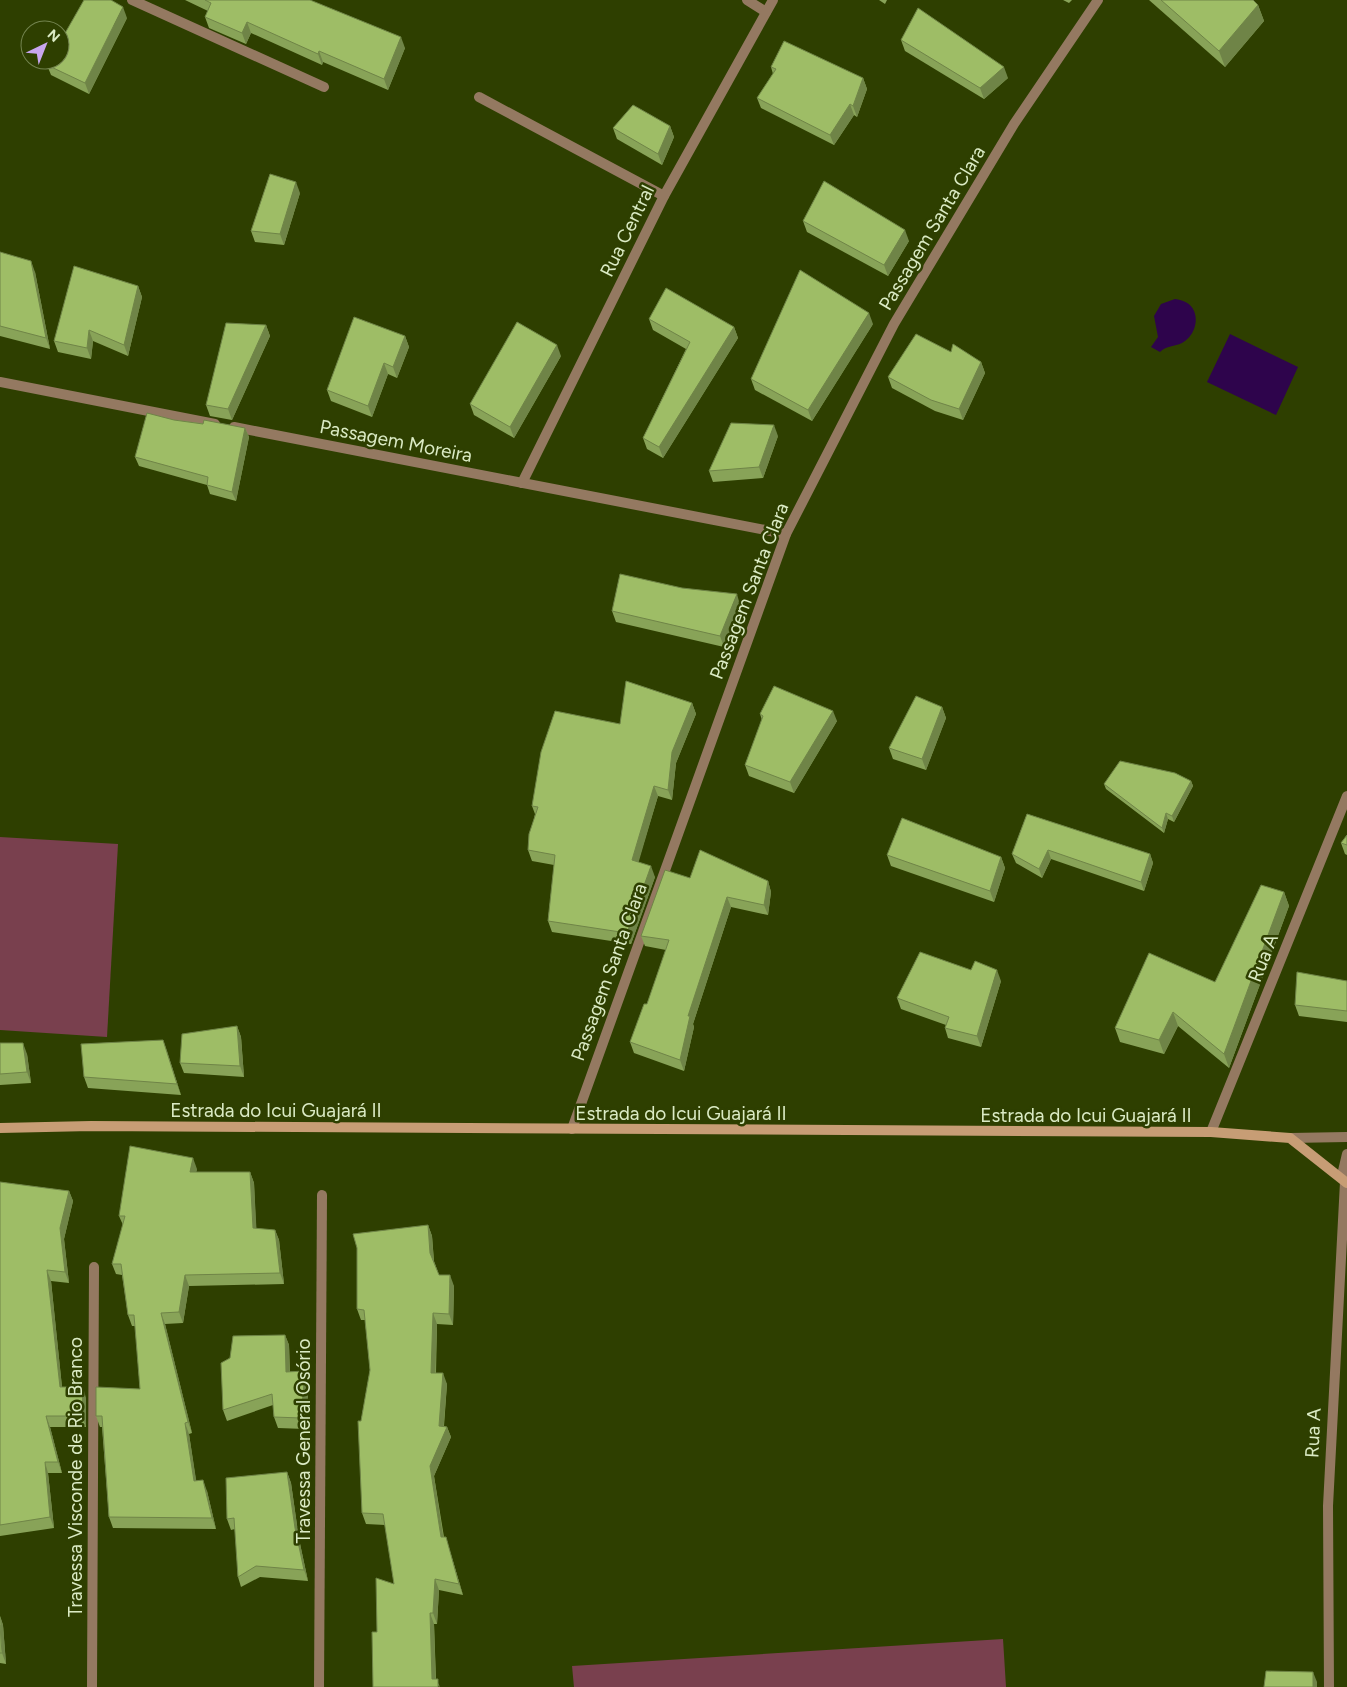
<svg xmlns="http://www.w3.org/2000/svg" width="1347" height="1687" font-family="Figtree,sans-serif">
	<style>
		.green { fill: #79404e }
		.water { fill: #2e044c }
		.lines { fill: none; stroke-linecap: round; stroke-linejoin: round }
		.street { stroke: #947961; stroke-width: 10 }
		.secondary { stroke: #c79d75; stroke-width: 10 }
		.wall { fill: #88a358 }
		.shaded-wall { fill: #6f8447 }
		.building { fill: #9ebd66; stroke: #6f8447 }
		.labels { text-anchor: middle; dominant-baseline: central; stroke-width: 5; stroke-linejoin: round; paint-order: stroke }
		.street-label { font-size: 19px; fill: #dbebc4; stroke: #2e3f00 }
	</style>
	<rect width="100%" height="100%" fill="#2e3f00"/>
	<!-- green -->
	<g class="green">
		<path d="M0 837 118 844 107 1037 0 1030Z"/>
		<path d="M1003 1639 1006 1687H574L572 1666Z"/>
	</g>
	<!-- water -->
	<g class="water">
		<path d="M1175 299C1183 300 1191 303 1194 311 1199 323 1193 337 1182 343 1174 347 1167 345 1160 352L1151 347 1158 337 1154 316 1161 304Z"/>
		<path d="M1230 334 1298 367 1276 415 1207 382Z"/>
	</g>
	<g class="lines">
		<!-- street -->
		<g class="street">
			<path d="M132 0 324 87"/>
			<path d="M747 0 766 12"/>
			<path d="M479 97 664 196"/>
			<path d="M0 382 215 424"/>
			<path d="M234 427 786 534"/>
			<path d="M522 483 664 196 773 0"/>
			<path d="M572 1129 786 534 894 324 1014 124 1098 0"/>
			<path d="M1211 1132 1347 796"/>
			<path d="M1290 1138 1347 1137"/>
			<path d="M92 1687 94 1267"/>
			<path d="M319 1687 322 1195"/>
			<path d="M1329 1687 1328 1506 1345 1182 1343 1171 1347 1154"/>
		</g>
		<!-- secondary -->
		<path class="secondary" d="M0 1128 91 1126 1211 1132 1290 1138 1347 1183"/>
	</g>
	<!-- wall -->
	<g class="wall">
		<path d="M185 0H310L405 48 388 90 323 62 322 65 251 33 246 44 209 28 205 17 208 11Z"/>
		<path d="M879 0H887L885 4Z"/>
		<path d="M1063 0H1072L1069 3Z"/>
		<path d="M1149 0H1253L1258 5 1264 21 1225 67Z"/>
		<path d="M127 18 89 94 51 75 47 65Z"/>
		<path d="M901 40 1008 78 984 99 905 51Z"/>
		<path d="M771 67 863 78 867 89 857 117 854 115 834 145 761 108 757 98 773 74Z"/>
		<path d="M670 126 674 137 662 165 617 139 613 128Z"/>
		<path d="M300 193 284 245 255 242 251 231Z"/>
		<path d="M803 221 909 241 888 276 807 232Z"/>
		<path d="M0 252 35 272 50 349 0 336Z"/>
		<path d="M138 286 142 297 128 356 93 341 91 359 58 352 54 341Z"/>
		<path d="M649 319 734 327 738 338 663 458 647 449 643 438 686 349 653 330Z"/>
		<path d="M873 324 812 421 755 390 751 379Z"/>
		<path d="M266 325 270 336 232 420 210 416 206 405Z"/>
		<path d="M405 336 409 347 397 378 388 374 372 417 331 401 327 390Z"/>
		<path d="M951 352 981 362 985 373 963 420 935 411 892 388 888 377Z"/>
		<path d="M561 356 514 438 474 415 470 404Z"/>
		<path d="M174 420 245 428 249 437 236 501 210 494 207 485 139 466 135 457Z"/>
		<path d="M778 436 763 478 713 482 709 471Z"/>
		<path d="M740 605 724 647 616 622 612 611Z"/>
		<path d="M692 703 696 714 676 763 672 800 658 796 638 862 655 877 631 944 552 932 548 921 554 865 532 861 528 850 535 814 532 806 620 724Z"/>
		<path d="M942 707 946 718 926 770 893 759 889 748Z"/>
		<path d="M760 714 837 721 794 793 749 776 745 765 762 720Z"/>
		<path d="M1191 781 1193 786 1174 822 1168 819 1164 833 1106 789 1104 784Z"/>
		<path d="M1027 814 1150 854 1153 863 1144 891 1051 859 1042 878 1016 863 1012 854Z"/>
		<path d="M1347 835V855L1345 854 1341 843Z"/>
		<path d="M887 855 1001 857 1005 868 994 902 891 866Z"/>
		<path d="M690 878 768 881 771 892 768 915 731 907 693 1024 694 1027 684 1071 634 1053 630 1042 647 1004 666 950 645 946 641 936Z"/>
		<path d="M1284 892 1289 906 1229 1068 1178 1026 1164 1054 1120 1042 1115 1028 1215 982Z"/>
		<path d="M1001 981 981 1047 948 1038 945 1028 946 1025 901 1009 897 998Z"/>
		<path d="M1347 981V1022L1299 1016 1295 1005Z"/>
		<path d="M237 1026 241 1037 244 1077 184 1073 180 1063Z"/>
		<path d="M163 1040 181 1095 88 1088 84 1077Z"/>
		<path d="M0 1043 27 1054 31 1083 0 1085Z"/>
		<path d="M197 1169 196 1172H250L254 1183 256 1229 275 1230 279 1240 284 1284 189 1286 183 1323 165 1324 192 1433 189 1434 196 1481 207 1491 216 1529 113 1528 109 1517 102 1427H100L96 1416 140 1389 135 1326H132L128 1315 122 1275 116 1274 112 1264 123 1225 119 1216Z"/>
		<path d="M0 1182 69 1191 73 1201 64 1239 69 1283 51 1281 62 1387 86 1398V1427H50L62 1473H48L54 1528 0 1536Z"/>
		<path d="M428 1225 432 1236 434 1261 439 1275 454 1286 453 1325 437 1324 436 1373 447 1384 444 1426 447 1427 451 1437 434 1476 444 1537H446L449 1548 463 1595 439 1590 437 1624H434L436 1679 440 1687 377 1632 394 1584 385 1525 366 1524 362 1513 361 1421 370 1370 365 1320H361L357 1309Z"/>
		<path d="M285 1335 289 1345 290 1372 309 1382 305 1429 278 1428 274 1417 273 1405 227 1421 223 1410Z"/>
		<path d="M287 1472 291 1483 299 1539 308 1581 260 1577 241 1587 238 1577 235 1529 231 1530 227 1519Z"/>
		<path d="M0 1616 3 1625 6 1664 0 1663Z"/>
	</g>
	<!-- shaded-wall -->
	<g class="shaded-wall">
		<path d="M1258 5 1264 21 1225 67 1219 51Z"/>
		<path d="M123 7 127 18 89 94 85 83Z"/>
		<path d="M247 22 251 33 246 44 242 33Z"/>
		<path d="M401 37 405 48 388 90 384 79Z"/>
		<path d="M319 51 323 62 322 65 318 54Z"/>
		<path d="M1004 67 1008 78 984 99 980 88Z"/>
		<path d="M863 78 867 89 857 117 853 106Z"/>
		<path d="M850 104 854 115 834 145 830 135Z"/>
		<path d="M670 126 674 137 662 165 658 154Z"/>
		<path d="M296 182 300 193 284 245 280 234Z"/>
		<path d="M905 230 909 241 888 276 884 265Z"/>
		<path d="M31 261 35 272 50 349 46 338Z"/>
		<path d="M138 286 142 297 128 356 124 345Z"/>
		<path d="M869 313 873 324 812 421 808 410Z"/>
		<path d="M266 325 270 336 232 420 228 409Z"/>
		<path d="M734 327 738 338 663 458 659 447Z"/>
		<path d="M89 330 93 341 91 359 87 348Z"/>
		<path d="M405 336 409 347 397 378 393 367Z"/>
		<path d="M557 345 561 356 514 438 510 427Z"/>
		<path d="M981 362 985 373 963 420 959 409Z"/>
		<path d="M384 363 388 374 372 417 368 406Z"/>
		<path d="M774 425 778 436 763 478 759 467Z"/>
		<path d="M245 428 249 437 236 501 232 492Z"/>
		<path d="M737 594 740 605 724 647 720 636Z"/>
		<path d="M692 703 696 714 676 763 672 800 668 790 672 752Z"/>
		<path d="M942 707 946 718 926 770 922 759Z"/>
		<path d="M833 711 837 721 794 793 790 782Z"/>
		<path d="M1191 781 1193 786 1174 822 1172 816Z"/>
		<path d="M654 786 658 796 636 871 632 860Z"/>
		<path d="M1166 813 1168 819 1164 833 1162 828Z"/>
		<path d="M1048 850 1051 859 1042 878 1039 869Z"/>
		<path d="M1150 854 1153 863 1144 891 1141 882Z"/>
		<path d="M1001 857 1005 868 994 902 990 891Z"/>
		<path d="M651 866 655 877 631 944 627 933Z"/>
		<path d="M768 881 771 892 768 915 764 905Z"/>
		<path d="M1284 892 1289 906 1229 1068 1224 1054Z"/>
		<path d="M727 897 731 907 693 1024 694 1027 684 1071 680 1060 688 1016Z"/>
		<path d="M997 970 1001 981 981 1047 977 1036Z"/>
		<path d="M1173 1012 1178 1026 1164 1054 1159 1040Z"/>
		<path d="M237 1026 241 1037 244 1077 240 1066Z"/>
		<path d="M163 1040 167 1051 181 1095 177 1084Z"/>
		<path d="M23 1043 27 1054 31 1083 27 1072Z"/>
		<path d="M193 1158 197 1169 194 1183 190 1172Z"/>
		<path d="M250 1172 254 1183 257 1239 253 1228Z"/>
		<path d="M69 1191 73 1201 64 1239 69 1283 65 1272 60 1228Z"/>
		<path d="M428 1225 432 1236 434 1263 430 1253Z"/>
		<path d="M275 1230 279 1240 284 1284 280 1273Z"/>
		<path d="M47 1270 51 1281 63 1397 60 1387Z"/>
		<path d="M185 1275 189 1286 183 1323 179 1312Z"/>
		<path d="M450 1275 454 1286 453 1325 449 1314Z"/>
		<path d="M161 1313 165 1324 192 1433 188 1422Z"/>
		<path d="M433 1313 437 1324 435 1384 431 1373Z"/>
		<path d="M285 1335 289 1345 290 1383 286 1372Z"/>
		<path d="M305 1371 309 1382 305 1429 301 1418Z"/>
		<path d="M443 1373 447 1384 443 1434 447 1427 451 1437 434 1476 445 1548 441 1537 430 1466 439 1426Z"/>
		<path d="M83 1387 86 1398V1427L82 1416Z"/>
		<path d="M46 1416 50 1427 62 1473 58 1462Z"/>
		<path d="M185 1423 189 1434 198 1492 194 1481Z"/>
		<path d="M45 1462 48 1473 54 1528 50 1517Z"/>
		<path d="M287 1472 291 1483 299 1539 308 1581 304 1570 295 1528Z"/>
		<path d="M203 1480 207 1491 216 1529 212 1518Z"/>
		<path d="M446 1537 449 1548 463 1595 459 1584Z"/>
		<path d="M435 1579 439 1590 437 1624 433 1613Z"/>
		<path d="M430 1613 434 1624 436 1687 432 1679Z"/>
		<path d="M0 1616 3 1625 6 1664 2 1653Z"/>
		<path d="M1313 1672 1317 1682V1687H1313Z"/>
	</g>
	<!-- building -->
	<g class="building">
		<path d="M84 0H111L123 7 85 83 47 65 50 60H60V42Z"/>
		<path d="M205 0H310L401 37 384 79 319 51 318 54 247 22 242 33 205 17 211 3Z"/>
		<path d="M1161 0H1253L1258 5 1219 51Z"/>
		<path d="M918 8 1004 67 980 88 901 40Z"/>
		<path d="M784 41 863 78 853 106 850 104 830 135 757 98 776 69 771 67Z"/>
		<path d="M633 105 670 126 658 154 613 128Z"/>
		<path d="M270 174 296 182 280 234 251 231Z"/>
		<path d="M824 181 905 230 884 265 803 221Z"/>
		<path d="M0 252 31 261 46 338 0 326Z"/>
		<path d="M74 266 138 286 124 345 89 330 87 348 54 341Z"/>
		<path d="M800 270 869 313 808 410 751 379Z"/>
		<path d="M666 288 734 327 659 447 643 438 690 342 649 319Z"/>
		<path d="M354 317 405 336 393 367 384 363 368 406 327 390Z"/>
		<path d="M517 322 557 345 510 427 470 404Z"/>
		<path d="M226 323 266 325 228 409 206 405Z"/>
		<path d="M916 334 951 352 953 344 981 362 959 409 931 400 888 377Z"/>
		<path d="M147 413 174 420 203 424 204 420 245 428 232 492 207 485 208 477 135 457Z"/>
		<path d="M731 423 774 425 759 467 709 471Z"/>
		<path d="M620 574 682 588 737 594 720 636 612 611Z"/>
		<path d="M626 681 692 703 672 752 668 790 654 786 632 860 651 866 627 933 548 921 555 855 528 850 529 834 538 807 532 806 541 752 555 711 620 724Z"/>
		<path d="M774 686 833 711 790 782 745 765 763 716 760 714Z"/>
		<path d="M916 696 942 707 922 759 889 748Z"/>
		<path d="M1120 761 1175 773 1191 781 1172 816 1166 813 1162 828 1104 784Z"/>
		<path d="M1027 814 1150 854 1141 882 1048 850 1039 869 1012 854Z"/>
		<path d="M902 818 1001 857 990 891 887 855Z"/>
		<path d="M1347 835V845L1341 843Z"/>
		<path d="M700 850 768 881 764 905 727 897 688 1016H690L680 1060 630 1042 644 1004H647L669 940 641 936 665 870 690 878Z"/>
		<path d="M1261 885 1284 892 1224 1054 1173 1012 1159 1040 1115 1028 1149 953 1215 982Z"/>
		<path d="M920 952 971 970 975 961 997 970 977 1036 945 1028 949 1017 897 998Z"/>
		<path d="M1297 972 1347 981V1011L1295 1005Z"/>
		<path d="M237 1026 240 1066 180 1063 182 1034Z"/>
		<path d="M163 1040 177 1084 84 1077 81 1044Z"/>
		<path d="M0 1043H23L27 1072 0 1074Z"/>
		<path d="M130 1146 193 1158 190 1172H250L253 1228 275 1230 280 1273 185 1275 179 1312 161 1313 188 1422 185 1423 194 1481 203 1480 212 1518 109 1517 102 1416H96V1387L140 1389 134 1315H128L121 1264H112L125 1216H119Z"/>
		<path d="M0 1182 69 1191 60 1228 65 1272 47 1270 60 1387H83L82 1416H46L58 1462H45L50 1517 0 1525Z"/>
		<path d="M428 1225 430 1253 439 1275H450L449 1314 433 1313 431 1373H443L439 1426 447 1427 430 1466 441 1537H446L459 1584 435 1579 433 1613H430L432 1679H438V1687H373L372 1632H377L376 1578 394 1584 383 1514 362 1513 358 1421H361L370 1370 364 1310 357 1309V1248L353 1234Z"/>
		<path d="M285 1335 286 1372 305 1371 301 1418 274 1417 272 1394 223 1410 221 1363 230 1358 233 1336Z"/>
		<path d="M287 1472 295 1528 304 1570 256 1566 238 1577 234 1518 227 1519 226 1478Z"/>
		<path d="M0 1625 2 1653H0Z"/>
		<path d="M1266 1671 1313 1672V1687H1264Z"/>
	</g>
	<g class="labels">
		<!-- street labels -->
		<g class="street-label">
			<text transform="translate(932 228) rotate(-59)">Passagem Santa Clara</text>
			<text transform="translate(627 231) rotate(-64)">Rua Central</text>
			<text transform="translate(396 441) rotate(11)">Passagem Moreira</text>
			<text transform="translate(749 591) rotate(-69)">Passagem Santa Clara</text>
			<text transform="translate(1263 958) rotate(-68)">Rua A</text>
			<text transform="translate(609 972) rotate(-70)">Passagem Santa Clara</text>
			<text x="276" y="1110">Estrada do Icui Guajará II</text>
			<text x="681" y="1113">Estrada do Icui Guajará II</text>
			<text x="1086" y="1115">Estrada do Icui Guajará II</text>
			<text transform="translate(1313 1433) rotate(-87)">Rua A</text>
			<text transform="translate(303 1441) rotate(-90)">Travessa General Osório</text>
			<text transform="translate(75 1477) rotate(-90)">Travessa Visconde de Rio Branco</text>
		</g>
	</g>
	<!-- north arrow -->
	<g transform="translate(45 45) rotate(43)"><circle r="24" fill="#2e3f00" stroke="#73844e"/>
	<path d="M0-4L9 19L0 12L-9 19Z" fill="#c8a6ef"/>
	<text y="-8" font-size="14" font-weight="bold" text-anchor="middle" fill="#dbebc4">N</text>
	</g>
</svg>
